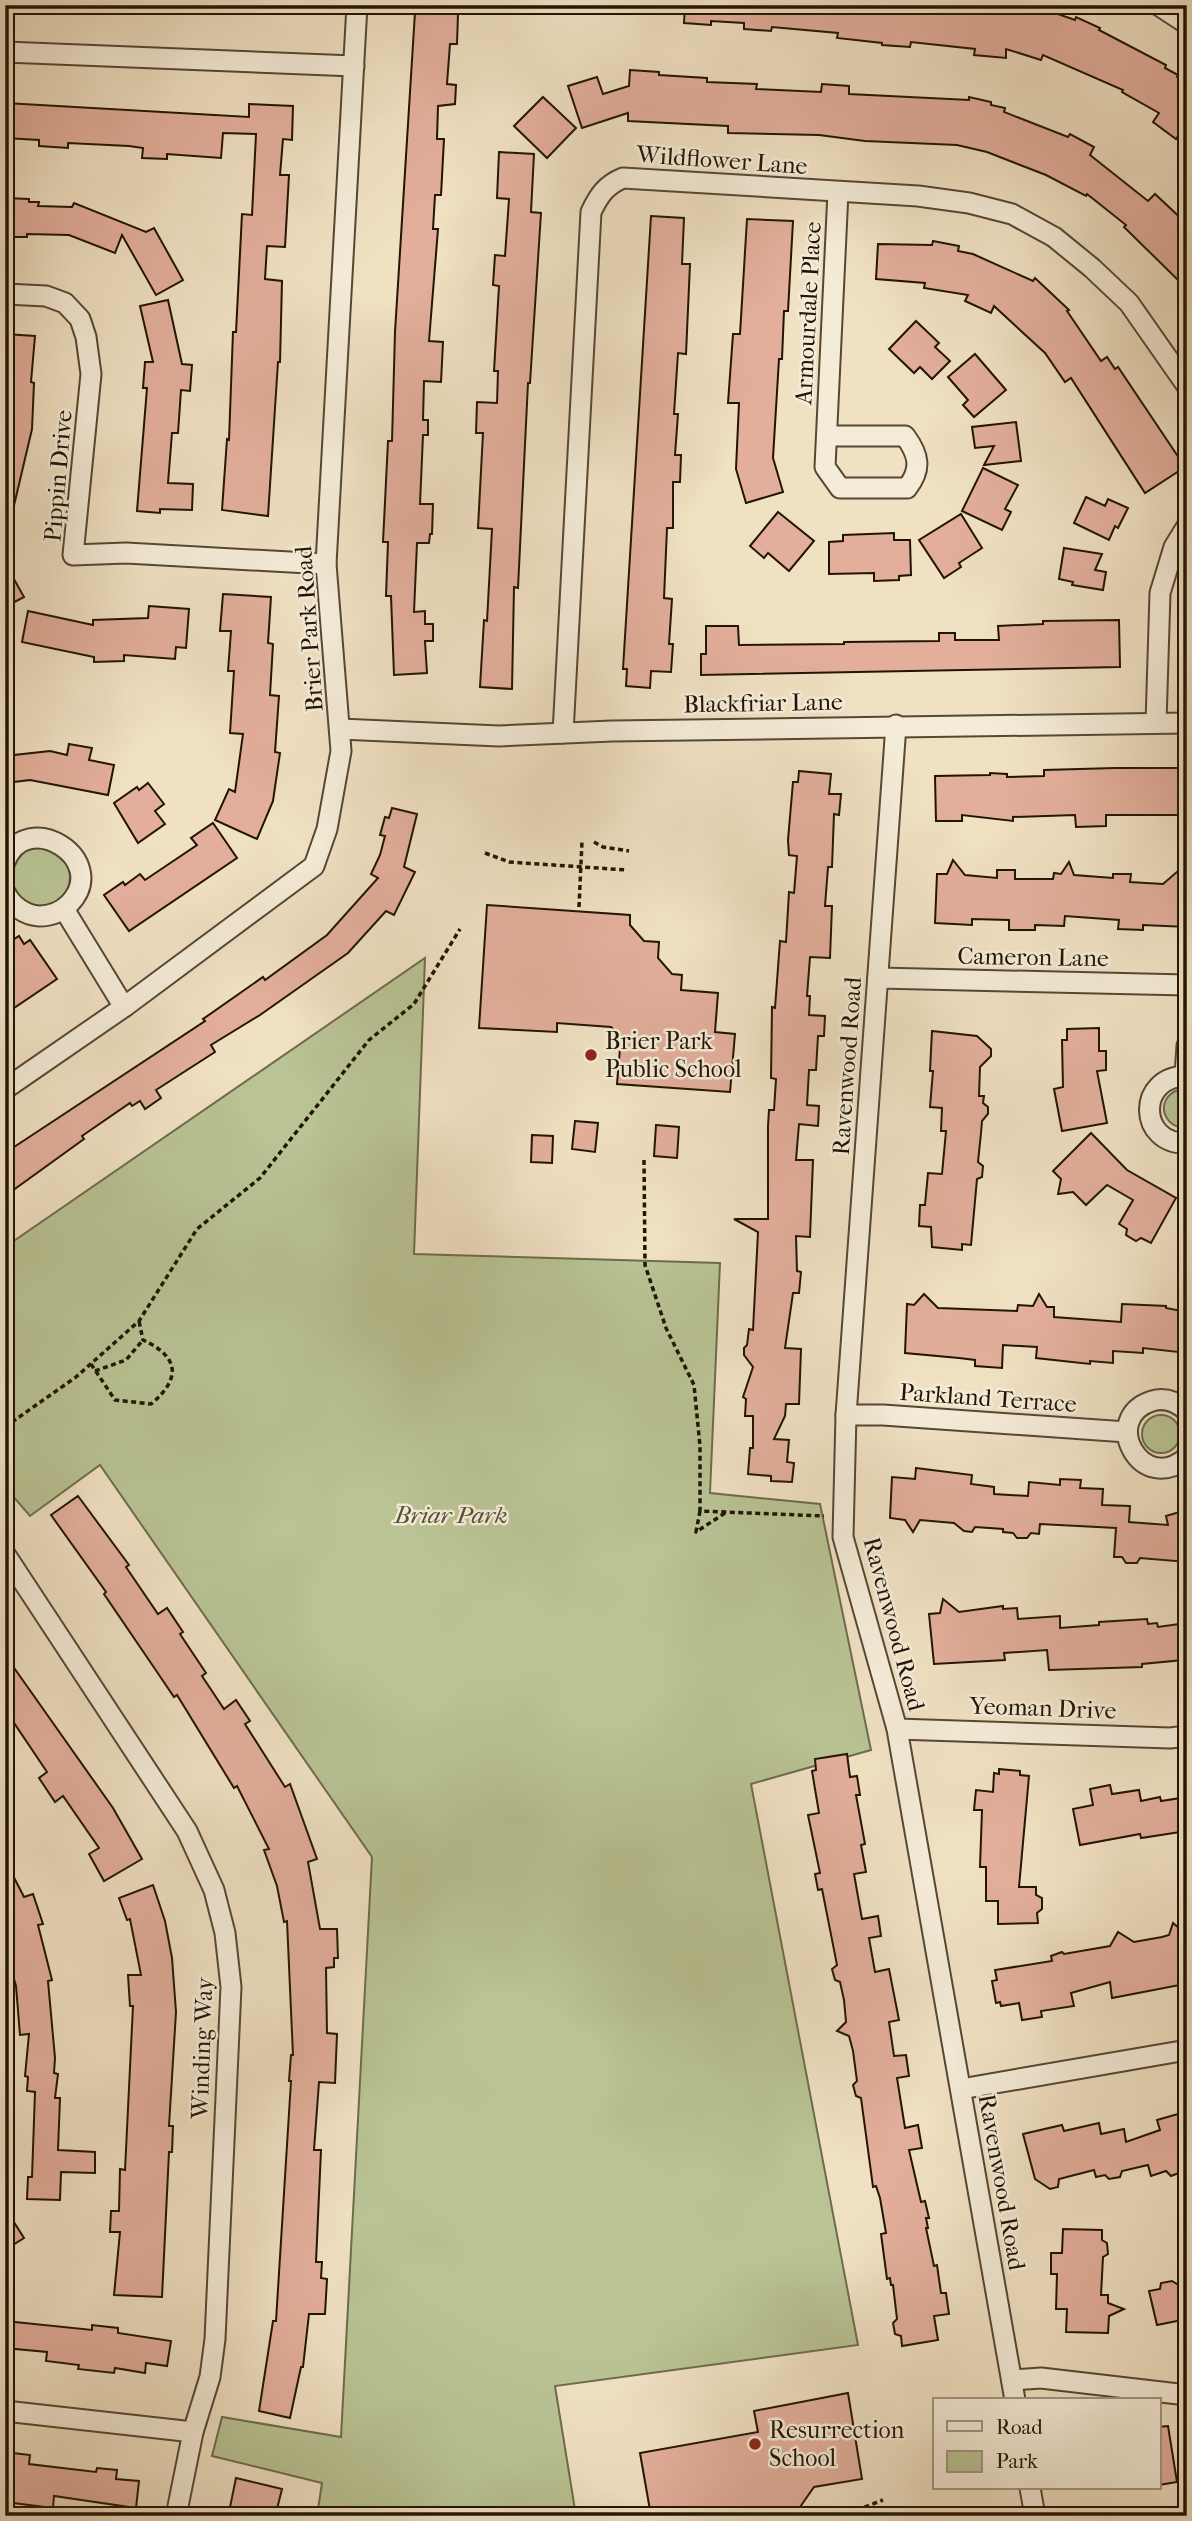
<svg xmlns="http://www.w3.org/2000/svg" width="1192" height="2521" font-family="'IM FELL French Canon',serif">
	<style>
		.green { fill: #b9c394; stroke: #6d6c4c; stroke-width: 2 }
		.building { fill: #e3af9c; stroke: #211405; stroke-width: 2 }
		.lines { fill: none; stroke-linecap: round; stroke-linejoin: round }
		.minor-casing { stroke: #554734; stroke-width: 23 }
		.path { stroke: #211405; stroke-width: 3.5; stroke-dasharray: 5 3.5; stroke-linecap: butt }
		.minor { stroke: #f5ecd8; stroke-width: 19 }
		.poi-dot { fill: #8f2418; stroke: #f5ecd8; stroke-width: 2.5 }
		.labels { text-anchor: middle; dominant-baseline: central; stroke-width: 5; stroke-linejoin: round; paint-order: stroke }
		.street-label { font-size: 24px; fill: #211405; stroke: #f5ecd8 }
		.poi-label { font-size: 24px; fill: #211405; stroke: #f5ecd8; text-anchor: start }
		.park-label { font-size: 24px; font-style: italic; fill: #565137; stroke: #f5ecd8 }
	</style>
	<rect width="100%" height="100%" fill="#f0e1c3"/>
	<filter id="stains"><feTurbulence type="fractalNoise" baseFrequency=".00286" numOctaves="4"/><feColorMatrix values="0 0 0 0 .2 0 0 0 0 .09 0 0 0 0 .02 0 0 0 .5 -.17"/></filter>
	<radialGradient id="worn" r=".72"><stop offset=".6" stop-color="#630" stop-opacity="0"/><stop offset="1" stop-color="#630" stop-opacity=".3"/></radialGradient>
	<!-- green -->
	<g class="green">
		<circle cx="40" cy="877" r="30"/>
		<path d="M425 958 414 1254 720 1263 710 1493 820 1504 871 1750 751 1784 858 2345 555 2386 576 2516H317L322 2483 212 2456 222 2417 341 2437 372 1857 100 1465 30 1516 5 1487V1247Z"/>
		<path d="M1178 1090H1187V1128C1163 1129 1154 1099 1178 1090Z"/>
		<circle cx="1161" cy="1434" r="19"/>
	</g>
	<!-- building -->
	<g class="building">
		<path d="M685 5H1032L1075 20 1076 17 1100 28 1099 30 1166 65 1165 68 1178 75 1177 77 1187 84V123L1176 139 1153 122 1159 113 1122 92 1123 90 1043 55 1041 60 1006 49V58L974 55 975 49 911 42 910 47 882 45V43L837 38 838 33 772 27 771 31 744 29V23L711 21V25L684 23Z"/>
		<path d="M415 12 458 14 457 44H450L447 84 456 85 455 104 438 106 437 139H444L441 195H435L433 229H438L429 341 443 342 441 382 424 381 423 420H428V435H423L420 504H433L432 534H430L429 543H417L414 612 425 611V624H433V641H425L427 673 394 675 391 596H386L388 542H383L388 441H392L395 332Z"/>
		<path d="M630 70 659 72V75L707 78V82L757 84 756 89 821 92 822 84 849 86V94L969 100V97L991 102V105L1005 108 1004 112 1068 137 1070 134 1094 147 1090 155 1148 201 1155 194 1187 224V270L1178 280 1124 227 1126 225 1087 194 1086 196 1046 175 987 152 957 145 865 141 819 135 728 133V126L628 121V113L582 128 568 86 597 77 603 94 629 86Z"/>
		<path d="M543 97 576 128 547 158 514 126Z"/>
		<path d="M5 103 249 117V104L293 106 292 140 283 139 280 175H289L285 247 267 246 265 279 282 281 280 362H278L268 516 222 510 227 439 229 440 233 332H236L242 214 252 215 256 134 223 133 221 158 167 154V159L142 158 143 148 129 146 68 143V148L39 146V140L5 138Z"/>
		<path d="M499 152 534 154 531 212 541 213 530 383H528L518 588 514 587 512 689 480 687 484 620 487 621 492 529 478 528 483 433H476L477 402 497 403 498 371H494L499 286 493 285 495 255 505 256 509 199 497 198Z"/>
		<path d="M5 198 29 199V202H39L38 206 72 207 74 203 146 232 154 228 183 280 156 295 122 235 115 253 69 235 27 234V237H5Z"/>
		<path d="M651 216 684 218 682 264H690L686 354 678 353 674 414H678L675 455H681L680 482H673V528H667L664 598 672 599 669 644H673L671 672 651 671 650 688 626 686 627 669H623Z"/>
		<path d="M747 219 793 221 788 311H784L782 359H779L773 458 783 492 746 503 736 469 739 403H728L733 334H740Z"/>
		<path d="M933 241 959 246 958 251 973 254 1033 281 1035 278 1069 310 1067 311 1101 361 1107 357 1115 369 1118 367 1185 467 1145 493 1071 378 1065 382 1045 353 994 306 991 313 965 301 968 295 924 288 925 283 876 279 878 244 932 245Z"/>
		<path d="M168 300 182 364 192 365 190 391 181 390 178 433H172L168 483 193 484 192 510 160 509V513L137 511 147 388H143L145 362H153L140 306Z"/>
		<path d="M916 321 939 343 935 347 950 361 932 379 920 367 914 373 889 349Z"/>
		<path d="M5 334 35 336 31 382 34 383 32 429 12 514 5 513Z"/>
		<path d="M975 354 1006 390 974 417 963 405 968 400 948 377Z"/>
		<path d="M1016 422 1021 461 984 465 994 446 975 448 972 427Z"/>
		<path d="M983 468 1018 485 1005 509 1011 512 1002 530 962 511Z"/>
		<path d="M1086 497 1105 506 1108 499 1128 508 1118 528 1115 526 1109 540 1074 523Z"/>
		<path d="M778 512 814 541 789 571 768 553 764 558 750 546Z"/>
		<path d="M961 514 982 548 959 563 961 567 944 578 919 540Z"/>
		<path d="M894 533V540H910L911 575 899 576V580L874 581V573L829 574V542L843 541V535Z"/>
		<path d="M1064 548 1102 554 1095 570 1106 572 1103 590 1072 585 1073 582 1059 579Z"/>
		<path d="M5 563 24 597 5 607Z"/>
		<path d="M223 594 271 597 268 643 273 644 270 695 279 696 275 752 280 753 273 801 257 839 215 820 229 789 235 792 243 734 230 733 234 671H228L231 631H220Z"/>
		<path d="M149 606 189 609 186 648 176 647 175 659 124 655V661L94 662V657L22 642 28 611 93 625V620L148 618Z"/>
		<path d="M1119 620 1120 667 701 675V654H706V626H738L739 645 844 644V642L939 641V633H955V640H999L998 626 1043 624V621Z"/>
		<path d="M69 744 92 748 89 760 114 765 108 795 30 780 5 783V756L50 751 67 755Z"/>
		<path d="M1115 768H1187V815H1106V826L1076 827 1075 815 1013 817V821L962 815V821H936L935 776 990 775V773L1007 774V777L1044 776V770Z"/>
		<path d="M799 771 831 774 829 794H841L839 815 834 814 832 867H828L825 906H832L830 958 810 957 807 996H810L809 1015 825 1016 824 1036H818L816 1070H809L807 1105 819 1106 818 1126 799 1124 796 1160H813L810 1237 796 1236 797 1271 801 1272 799 1293H793L785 1348 801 1349 799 1404H786L785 1416 774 1439 789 1440 787 1462 794 1463 792 1482 771 1481V1476L748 1474 750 1448H753V1416H745L746 1399 743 1397 753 1367 744 1355V1348L747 1345 749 1329 753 1330 758 1232 734 1219H768V1126L769 1110H774L776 1079 771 1078 772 1007 775 1008 780 941 786 942 789 892 794 893 797 856 789 855 788 840 793 782H798Z"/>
		<path d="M148 783 164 804 155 811 165 824 138 843 114 803 137 787 139 790Z"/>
		<path d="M392 808 417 814 404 867 415 872 394 915 386 911 348 953 260 1015 211 1045 215 1052 156 1090 161 1098 145 1109 140 1101 132 1106 130 1103 82 1136 84 1139 5 1196V1153L205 1021 203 1019 263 977 265 980 327 935 378 878 371 874 380 855 385 836 380 835 385 817 389 818Z"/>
		<path d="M213 823 237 858 129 931 104 895 123 882 125 885 140 874 145 880 197 845 191 838Z"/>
		<path d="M953 860 965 875 997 878V870H1015V879H1053L1054 873 1061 874 1069 862 1074 875 1113 878V874H1131L1130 882 1163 884 1178 871 1181 884H1187V927L1143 925V930L1118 929 1119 920 1065 916 1064 926 1035 925V930H1009V920L972 919V925L935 923 937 874H947Z"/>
		<path d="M487 905 630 915V925L644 941 659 942 658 958 672 974 682 975 681 990 718 993 715 1032 735 1034 730 1092 617 1084 621 1037 611 1027 557 1023V1032L479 1028Z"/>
		<path d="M19 936 24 944 30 940 57 979 5 1014V945Z"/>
		<path d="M1099 1028V1051H1106V1070L1097 1071 1107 1123 1062 1131 1054 1089 1063 1087 1062 1040H1067V1029Z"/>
		<path d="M932 1031 977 1036 991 1049V1056L980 1067 979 1096H984L983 1103 988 1107V1114L982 1121 981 1133 978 1162 983 1166 982 1177 977 1179 971 1245 962 1244V1250L932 1247 931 1227 919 1226 920 1205H925L928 1173 942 1174 946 1131H941L942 1108 930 1107 933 1071H930Z"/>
		<path d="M575 1121 598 1123 595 1152 572 1149Z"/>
		<path d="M656 1125 679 1127 677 1158 654 1156Z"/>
		<path d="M1091 1133 1127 1170 1176 1198 1151 1243 1141 1238 1136 1241 1126 1235 1127 1229 1119 1224 1133 1200 1107 1185 1086 1205 1073 1192 1058 1194 1061 1179 1053 1171Z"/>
		<path d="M532 1135 553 1136 552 1163 531 1162Z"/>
		<path d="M924 1294 938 1308 1017 1311 1018 1305 1033 1306 1039 1294 1047 1307H1054V1317L1121 1322 1122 1304 1166 1306V1308L1187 1312V1353L1143 1348V1353L1113 1351V1363L1090 1361V1364L1036 1358 1037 1347 1003 1345 1002 1368 975 1366V1360L959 1358 905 1353 907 1304 914 1305Z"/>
		<path d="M916 1468 972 1475 971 1484 994 1487V1494L1028 1496 1029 1482 1060 1485V1479L1081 1480 1080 1488 1103 1489 1102 1505 1130 1506 1129 1522 1168 1525 1166 1516 1183 1511 1187 1525V1562L1140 1558 1137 1563H1126L1122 1557H1114L1116 1528 1040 1524 1039 1534 1031 1533 1027 1538H1017L1013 1533 1003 1532V1529L975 1527 972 1532 964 1531 954 1523 920 1520 913 1532 905 1520 890 1518 892 1477 915 1479Z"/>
		<path d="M78 1496 129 1565 126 1567 158 1614 167 1608 183 1632 180 1634 206 1673 202 1676 224 1709 236 1700 250 1721 245 1724 285 1787 290 1784 317 1859 308 1862 320 1929H337L338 1958H334V1967L326 1968 327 2033 337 2034 335 2083 319 2082 314 2150H321L316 2262H322L321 2278 327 2279 325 2314H309L303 2367H301L290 2418 259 2411 273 2321H276L291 2081H289L291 2055H293L287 1921 284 1922 277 1886 264 1850 269 1849 237 1786 234 1788 177 1695 174 1697 155 1669 104 1594 106 1592 51 1515Z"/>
		<path d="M943 1599 959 1612 1003 1606V1609L1017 1608 1018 1619 1060 1616V1628L1099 1625V1622L1147 1619 1148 1624 1157 1623 1158 1627 1187 1623V1652L1182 1653 1183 1660 1142 1664V1667L1049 1670 1047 1650 1004 1653 1005 1660 934 1664 929 1614 940 1613Z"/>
		<path d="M5 1655 113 1808 142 1859 104 1881 89 1854 99 1848 63 1796 55 1802 39 1778 47 1772 12 1720 5 1725Z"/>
		<path d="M847 1754 850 1777 857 1776 860 1795H856L865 1844 861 1845 866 1872 854 1874 862 1919 878 1916 881 1936 869 1938 875 1972 889 1969 899 2020 889 2022 894 2056 906 2055 909 2076 897 2078 905 2128 918 2125 922 2148 909 2150 921 2202 925 2201 929 2218H926L928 2228H926L934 2266 937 2265 941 2293H946L949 2314 934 2316 938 2340 902 2346 901 2336 895 2334 893 2323 897 2319 893 2285H891L890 2278 887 2279 881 2234 886 2233 880 2198 876 2186 873 2187 861 2098 856 2096 853 2085 857 2081 853 2051 849 2036 837 2031 846 2022 844 2000 840 1982 835 1980 832 1969 837 1965 822 1889 818 1890 815 1874 820 1873 808 1815 819 1813 812 1771 816 1770 815 1759Z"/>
		<path d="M999 1769 1020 1771V1775L1029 1776 1019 1887H1036V1895L1042 1898V1909L1037 1913 1038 1923 998 1924V1901H986V1867H980L982 1810H974L976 1790 993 1792 994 1773 999 1774Z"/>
		<path d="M1110 1785 1112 1794 1139 1790 1141 1801 1160 1797 1161 1801 1187 1797V1831L1141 1838 1140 1834 1080 1845 1073 1809 1093 1805 1090 1789Z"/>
		<path d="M5 1860 24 1897 33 1894 43 1924 38 1925 52 1980 48 1981 55 2058 54 2073 58 2074 55 2098H60L58 2150 95 2152V2173L61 2172 60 2200 27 2199 28 2177H32L35 2092 27 2091 28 2077 25 2076 29 2034 20 2035 16 1986 5 1948Z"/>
		<path d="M153 1885 165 1921 172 1958 176 2012 169 2126H173L172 2152H169L162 2297 114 2295 120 2232H110L111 2211H119L120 2169 125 2170 133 2006H130L128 1975H141L130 1919 127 1920 119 1898Z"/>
		<path d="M1173 1923 1187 1935V1969L1183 1970 1185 1984 1112 1998 1110 1982 1071 1993 1074 2006 1041 2011 1042 2017 1022 2020 1019 2003 1001 2006 1000 2002 996 2003 992 1981 997 1980 995 1970 1052 1961 1051 1956 1062 1952 1064 1954 1110 1946 1118 1932 1134 1942 1162 1937 1169 1935Z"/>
		<path d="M1178 2114 1184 2134 1178 2136 1187 2163 1179 2173 1171 2176 1166 2171 1151 2176 1148 2165 1122 2171 1120 2177 1109 2179 1105 2175 1096 2177 1094 2170 1059 2179 1058 2187 1050 2189 1035 2179 1023 2134 1062 2125 1064 2131 1099 2123 1101 2134 1124 2129 1126 2142 1160 2130 1157 2120Z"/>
		<path d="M5 2208 24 2238 5 2250Z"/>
		<path d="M1063 2229 1102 2230V2240L1107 2243 1108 2254 1103 2257 1101 2295H1108V2303L1124 2309 1109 2316 1108 2333 1066 2332 1067 2309H1056L1057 2274H1051V2253H1062Z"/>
		<path d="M1172 2281 1177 2284 1187 2283V2319L1157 2325 1149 2291 1160 2289 1161 2283Z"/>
		<path d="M5 2321 92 2330V2325L118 2328V2333L171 2341 167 2366 146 2363 145 2373 115 2368 114 2373 78 2369 79 2365 46 2361 47 2352 5 2348Z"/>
		<path d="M848 2393 862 2479 814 2487 798 2510V2516H748V2512L712 2516H651L640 2453 758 2432 754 2411Z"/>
		<path d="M1168 2426 1177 2482 1159 2485V2427Z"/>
		<path d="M5 2452 30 2455 29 2464 96 2472 97 2468 117 2470 116 2479 139 2481 136 2508 54 2496 53 2508 5 2502Z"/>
		<path d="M236 2478 282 2489 276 2513 255 2507 253 2516 229 2512Z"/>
	</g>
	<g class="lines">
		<defs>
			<g id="minor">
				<path d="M1158 5 1187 24"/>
				<path d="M5 52 354 66"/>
				<path d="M5 294 46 296 65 303 80 319 86 337 91 374 73 555 126 553 326 564"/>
				<path d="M827 436H905C919 455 922 469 907 488H840L825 467 838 192"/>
				<path d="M1156 723 1160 593 1174 547 1187 526"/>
				<path d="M896 725 846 1415 843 1537 897 1729 1015 2400"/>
				<path d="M340 729 499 736 612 731 1187 723"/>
				<path d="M563 733 591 212C599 195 606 185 623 178L918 196 969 203 1012 214 1054 237 1092 268 1129 303 1187 386"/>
				<path d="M5 862C26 806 112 860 69 904 61 912 50 916 39 916 24 915 11 905 5 892"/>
				<path d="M64 909 124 1007"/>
				<path d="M878 978 1187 985"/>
				<path d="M1185 1075 1187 1046"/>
				<path d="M1187 1076C1136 1076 1138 1145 1187 1143"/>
				<path d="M5 1089 124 1007 314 866 327 829 341 751 326 564 357 5"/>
				<path d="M1187 1411C1177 1402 1165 1397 1152 1401 1099 1418 1142 1497 1187 1457"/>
				<path d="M846 1415H883L1127 1432"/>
				<path d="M5 1554 187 1831 214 1890 225 1933 231 1987 215 2339 210 2377 193 2432 176 2516"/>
				<path d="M897 1729 1170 1738 1187 1736"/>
				<path d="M961 2089 1187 2050"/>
				<path d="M1012 2380 1041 2378 1187 2395"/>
				<path d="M5 2411 193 2432"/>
				<path d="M1030 2488 1035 2516"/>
			</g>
		</defs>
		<!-- minor casing -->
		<use href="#minor" class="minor-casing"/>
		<!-- path -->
		<g class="path">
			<path d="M594 842 603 847 629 851"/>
			<path d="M485 853 509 862 627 870"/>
			<path d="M579 907 582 841"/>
			<path d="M644 1160 645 1265 666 1328 694 1385 700 1446V1511L824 1516"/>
			<path d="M91 1364 115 1400 151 1404C181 1379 180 1357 143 1340L139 1321"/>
			<path d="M95 1371 126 1360 143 1340"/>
			<path d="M5 1427 76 1377 139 1321 197 1229 260 1178 369 1040 414 1004 460 929"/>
			<path d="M700 1511 696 1532 725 1513"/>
			<path d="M851 2516 854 2511 883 2500"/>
		</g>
		<!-- minor -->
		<use href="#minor" class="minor"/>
	</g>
	<!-- markers -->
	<g class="poi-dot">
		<circle cx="591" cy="1055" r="7"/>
		<circle cx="755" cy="2444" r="7"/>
	</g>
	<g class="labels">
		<!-- street labels -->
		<g class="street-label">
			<text transform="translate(722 160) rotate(4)">Wildflower Lane</text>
			<text transform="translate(808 313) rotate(-87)">Armourdale Place</text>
			<text transform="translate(58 476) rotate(-85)">Pippin Drive</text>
			<text transform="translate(309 629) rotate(-94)">Brier Park Road</text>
			<text transform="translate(763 703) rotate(-1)">Blackfriar Lane</text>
			<text transform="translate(1033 957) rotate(1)">Cameron Lane</text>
			<text transform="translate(847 1066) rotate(-86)">Ravenwood Road</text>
			<text transform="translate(988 1398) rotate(4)">Parkland Terrace</text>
			<text transform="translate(894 1624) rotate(75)">Ravenwood Road</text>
			<text transform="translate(1043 1708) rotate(2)">Yeoman Drive</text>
			<text transform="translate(202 2048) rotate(-88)">Winding Way</text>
			<text transform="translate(1002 2182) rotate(80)">Ravenwood Road</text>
		</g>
		<!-- poi labels -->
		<g class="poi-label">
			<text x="605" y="1041">Brier Park<tspan x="605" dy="28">Public School</tspan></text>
			<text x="769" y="2430">Resurrection<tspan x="769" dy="28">School</tspan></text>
		</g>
		<!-- park labels -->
		<g class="park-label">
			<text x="451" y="1515">Briar Park</text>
		</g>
	</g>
	<!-- margin -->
	<rect width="1192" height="2521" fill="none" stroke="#f0e1c3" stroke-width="28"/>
	<rect x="7" y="7" width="1178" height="2507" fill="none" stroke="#211405" stroke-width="3.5"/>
	<rect x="14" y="14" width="1164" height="2493" fill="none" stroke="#211405" stroke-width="2"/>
	<!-- legend -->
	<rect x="933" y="2398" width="228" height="91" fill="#f5ecd8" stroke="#a09684" stroke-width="2"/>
	<rect x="947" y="2421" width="35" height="10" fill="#f5ecd8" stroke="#a09684" stroke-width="2"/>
	<text x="996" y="2434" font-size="21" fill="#211405">Road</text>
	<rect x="947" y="2451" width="35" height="21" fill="#b9c394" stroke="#a09684" stroke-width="2"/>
	<text x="996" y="2468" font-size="21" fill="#211405">Park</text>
	<rect width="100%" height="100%" filter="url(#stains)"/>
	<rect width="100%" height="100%" fill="url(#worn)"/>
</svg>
